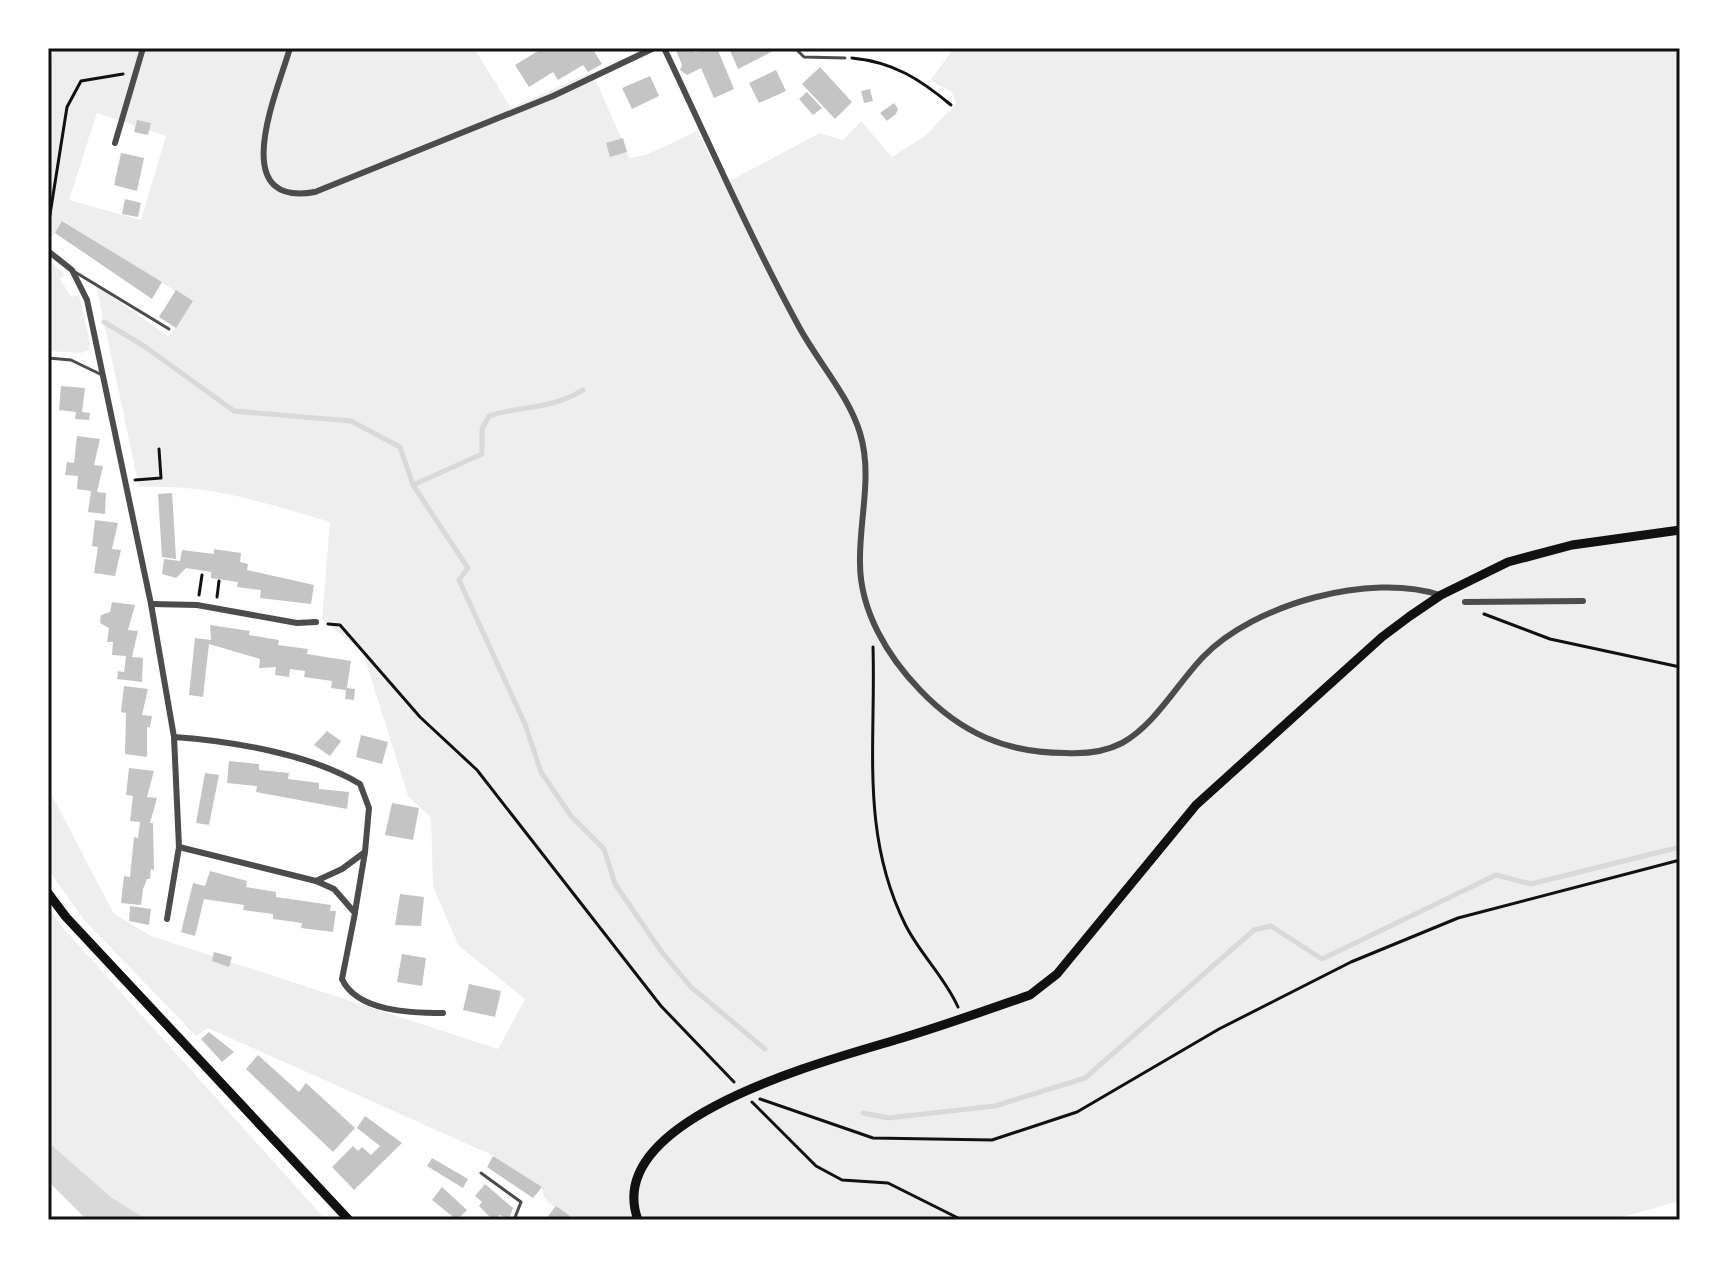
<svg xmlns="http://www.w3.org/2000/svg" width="1728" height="1268" font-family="'Noto Serif',serif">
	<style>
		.green { fill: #eee; fill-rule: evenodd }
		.water { fill: #d9d9d9 }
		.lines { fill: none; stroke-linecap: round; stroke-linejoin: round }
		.stream { stroke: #d9d9d9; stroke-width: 5 }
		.building { fill: #c4c4c4 }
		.path { stroke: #111; stroke-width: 3 }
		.service { stroke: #4c4c4c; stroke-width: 3 }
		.minor { stroke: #4c4c4c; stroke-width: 6 }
		.secondary { stroke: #111; stroke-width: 9 }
		.neatline { fill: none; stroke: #111; stroke-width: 3 }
	</style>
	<rect width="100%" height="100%" fill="#fff"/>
	<!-- green -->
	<g class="green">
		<path d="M54 48H474L511 108 592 72 630 158 646 155 697 131 724 184 820 133 843 140 861 121 892 157 925 136 956 104 952 92 930 81 954 48H1680V1201L1611 1220H568L544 1197 542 1188 492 1155 208 1028 196 1036 84 920 48 869V788L114 914 151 936 498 1049 525 999 458 945 433 886 431 818 408 796 363 652 322 619 330 522C262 502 211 484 139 487L96 285 169 337 193 302 63 221 53 236 48 233V75ZM97 113 166 136 141 220 69 200Z"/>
		<path d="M48 259 65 274 60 279 71 297 79 295 90 343 89 350 81 353 48 351Z"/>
		<path d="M48 907 64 929 326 1220H148L112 1198 48 1142Z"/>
	</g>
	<!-- water -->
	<path class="water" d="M48 1142 112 1198 148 1220H89L83 1216 48 1181Z"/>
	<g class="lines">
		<!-- stream -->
		<g class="stream">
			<path d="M104 322 144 346 234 411 351 421 400 447 413 485 468 568 459 580 525 724 541 772 571 816 604 849 615 884 661 951 691 987 765 1049"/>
			<path d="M413 485 482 454V429L489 416C527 404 547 411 583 390"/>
			<path d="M863 1113 888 1118 995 1106 1085 1078 1254 930 1271 926 1322 959 1496 875 1531 884 1680 847"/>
		</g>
	</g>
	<!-- building -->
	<g class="building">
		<path d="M543 48H592L602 64 588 72 583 65 558 80 553 72 529 87 515 65Z"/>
		<path d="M675 48H692L694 52 717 48 734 89 714 98 701 68 687 75 680 70 682 65Z"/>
		<path d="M729 48H772L773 51 738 69Z"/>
		<path d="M820 67 852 102 835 119 802 84Z"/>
		<path d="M776 70 786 91 759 103 749 83Z"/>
		<path d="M650 76 659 96 632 109 622 88Z"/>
		<path d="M870 89 873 101 864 103 861 91Z"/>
		<path d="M807 92 822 108 813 115 799 99Z"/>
		<path d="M894 103 898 109 896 114 887 121 880 113Z"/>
		<path d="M137 120 151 123 148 135 134 132Z"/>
		<path d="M623 138 627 152 610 157 606 143Z"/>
		<path d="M121 153 144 158 137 191 114 185Z"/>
		<path d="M125 199 141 203 138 217 122 214Z"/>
		<path d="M62 221 162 282 152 299 55 233Z"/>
		<path d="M176 290 193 301 176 328 159 317Z"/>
		<path d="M61 386 85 388 82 412 90 413 89 420 75 419 76 412 59 410Z"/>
		<path d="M77 436 100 439 94 465 103 466 97 492 106 493 105 514 88 512 91 491 77 489 78 476 65 475 67 462 74 463Z"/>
		<path d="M172 493 173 507 176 559 162 557 158 494Z"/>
		<path d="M95 520 118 523 112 549 121 550 115 576 94 573 98 547 92 546Z"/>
		<path d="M214 549 241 553 240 562 248 564 247 570 314 585 311 604 260 598 261 590 237 587 238 582 211 578V572L186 568 176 578 162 574 164 559 180 561 182 550 214 554Z"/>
		<path d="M112 602 135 605 128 630 138 631 132 657 143 658 142 682 117 679 118 671 124 672 126 656 112 655 113 642H107L109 628 100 623 101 615 110 612Z"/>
		<path d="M210 625 250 631 249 635 279 640 278 645 308 649 307 654 351 661 347 688 355 689 354 700 345 699 346 690 331 688 332 681 304 677 305 671 290 669 289 677 275 675 276 667 259 668 260 659 209 644 203 697 189 695 195 638 211 640Z"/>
		<path d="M124 686 148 689 142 715 152 716 150 727H147V757L125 754 126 713 121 712Z"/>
		<path d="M327 731 341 741 330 756 314 745Z"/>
		<path d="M361 735 388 742 382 764 356 757Z"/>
		<path d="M229 761 259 764V770L289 773 288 779 319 783V789L349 792 347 809 256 792 257 786 227 783Z"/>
		<path d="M129 768 154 771 147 797 157 798 150 823H153L154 870 151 869 150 879H147L143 889 141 905 121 903 124 876 130 877 134 837 138 838 140 822 130 821 133 796 126 795Z"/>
		<path d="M205 773 219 775 209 825 196 823Z"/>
		<path d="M392 803 419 808 413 840 385 835Z"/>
		<path d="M210 871 247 881 246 887 276 892V897L331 905 330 911H336L333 932 301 928 302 923 273 919V914L243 910 244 905 204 899 195 936 181 932 193 883 205 886Z"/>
		<path d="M400 894 424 897 421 926 395 925Z"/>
		<path d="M130 906 151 909 149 925 129 921Z"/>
		<path d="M214 952 232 957 229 967 212 961Z"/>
		<path d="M402 954 426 958 422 986 397 982Z"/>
		<path d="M469 984 501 991 495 1017 463 1010Z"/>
		<path d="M209 1032 234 1052 222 1062 201 1039Z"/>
		<path d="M258 1055 299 1092 306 1083 355 1128 333 1152 246 1069Z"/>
		<path d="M365 1116 402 1143 354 1190 332 1167 353 1146 358 1151 362 1147 371 1155 380 1146 357 1128Z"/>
		<path d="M493 1156 542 1187 533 1198 487 1167Z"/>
		<path d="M432 1158 468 1179 463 1188 427 1166Z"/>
		<path d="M485 1184 513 1208 509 1219 500 1215 493 1220 479 1206 482 1202 475 1196Z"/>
		<path d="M442 1187 467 1210 457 1220 432 1200Z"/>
		<path d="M556 1206 570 1216 567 1220H545Z"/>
	</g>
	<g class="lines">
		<!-- path -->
		<g class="path">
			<path d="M852 58C893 62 920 79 951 105"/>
			<path d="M48 227 67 107 81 81 123 74"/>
			<path d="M135 480 161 478 159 449"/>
			<path d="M199 595 202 575"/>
			<path d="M217 597 219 581"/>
			<path d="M1484 614 1550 639 1680 667"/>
			<path d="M328 624 340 625 420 717 477 770 661 1006 734 1082"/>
			<path d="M873 647C876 744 860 833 905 924 919 953 945 977 958 1007"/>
			<path d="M760 1099 873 1138 992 1140 1077 1112 1219 1029 1351 962 1458 918 1680 860"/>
			<path d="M752 1102 816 1166 842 1180 888 1183 962 1220"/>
		</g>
		<!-- service -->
		<g class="service">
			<path d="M795 48 804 57 845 58"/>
			<path d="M75 272 169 329"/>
			<path d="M48 358 71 360 100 374"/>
			<path d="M481 1173 521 1202 514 1220"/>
		</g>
		<!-- minor -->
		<g class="minor">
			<path d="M290 48C278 90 225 208 315 192L553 96 654 48"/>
			<path d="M664 48C708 140 749 235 798 325 817 361 848 394 860 433 873 476 859 519 860 563 860 611 888 657 920 690 961 733 1006 753 1065 753 1084 754 1105 752 1122 743 1155 725 1177 684 1203 657 1254 604 1370 572 1440 595"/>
			<path d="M115 143 143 48"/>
			<path d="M48 251 72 270 87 300 151 604 174 737 179 847 167 919"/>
			<path d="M1465 602 1583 601"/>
			<path d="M151 604 197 605 297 623 316 622"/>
			<path d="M174 737C231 741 311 754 360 784L369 808 365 852 342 869 316 881 179 847"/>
			<path d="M316 881 334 889 355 913 342 979C357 1012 412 1013 443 1013"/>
			<path d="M355 912 365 852"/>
		</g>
		<!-- secondary -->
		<g class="secondary">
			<path d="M48 893 66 917 349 1220"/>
			<path d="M638 1220C600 1117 834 1059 902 1038 945 1025 987 1010 1030 995L1057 974 1196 805 1382 637 1410 616 1441 595 1508 562 1572 545 1680 530"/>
		</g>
	</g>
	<!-- border -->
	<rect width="1728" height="1268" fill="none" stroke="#ffffff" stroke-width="100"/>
	<rect x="50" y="50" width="1628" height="1168" class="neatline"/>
</svg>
